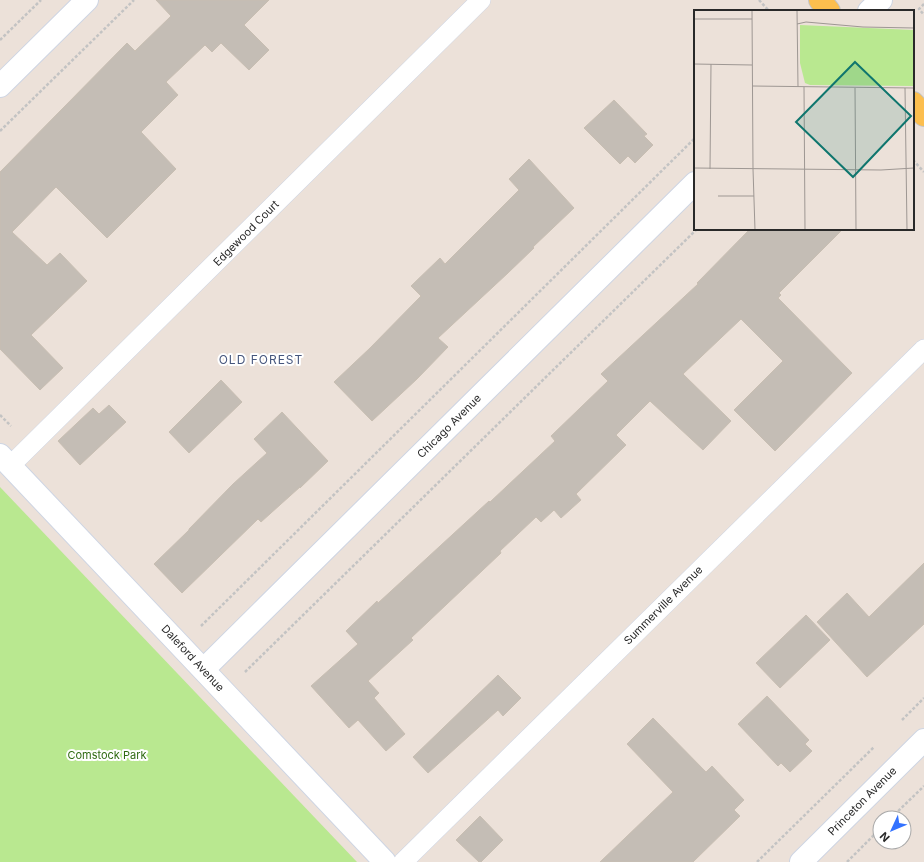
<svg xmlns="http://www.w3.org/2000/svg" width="924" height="862" font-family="Inter,sans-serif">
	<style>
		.green { fill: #b9e890 }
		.building { fill: #c4bdb5; stroke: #c8beb2 }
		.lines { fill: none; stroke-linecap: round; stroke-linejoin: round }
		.service-casing { stroke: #ced5e3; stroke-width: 20 }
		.minor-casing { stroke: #ced5e3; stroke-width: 24 }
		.primary-casing { stroke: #c3c3c3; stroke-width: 24 }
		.path { stroke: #c3c3c3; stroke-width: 2.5; stroke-dasharray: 3 2; stroke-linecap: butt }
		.service { stroke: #fff; stroke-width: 19 }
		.minor { stroke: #fff; stroke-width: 22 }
		.primary { stroke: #fcbe4e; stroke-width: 22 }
		.labels { text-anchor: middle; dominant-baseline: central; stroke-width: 4; stroke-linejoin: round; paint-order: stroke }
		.street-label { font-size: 11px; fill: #292929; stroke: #fff }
		.park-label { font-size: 11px; fill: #306b13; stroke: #fff }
		.neighbourhood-label { font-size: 12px; letter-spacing: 1px; fill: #46567d; stroke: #fff }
		.inset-road { fill: none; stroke: #9e9793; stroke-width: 1 }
		.view { fill: #0f766e; fill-opacity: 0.15; stroke: #0f766e; stroke-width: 2 }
		.inset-edge { fill: none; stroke: #292929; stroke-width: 2 }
	</style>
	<rect width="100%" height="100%" fill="#ece1d9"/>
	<!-- green -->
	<path class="green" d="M0 487 357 862H0Z"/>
	<!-- building -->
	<g class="building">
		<path d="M156 0H269L244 25 269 50 249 70 221 43 212 52 205 45 166 82 178 95 141 132 176 169 107 238 56 187 12 232 47 265 60 253 87 281 31 335 63 368 40 390 0 349V172L127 43 135 51 171 16Z"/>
		<path d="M614 100 647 134 644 136 653 145 635 163 628 156 620 164 584 128Z"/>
		<path d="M529 159 574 208 533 247 534 248 508 273 438 338 448 347 417 379 372 421 334 382 370 348 421 296 411 286 440 258 445 264 519 190 509 179Z"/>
		<path d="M750 229H843L779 293 781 295 778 298 852 373 775 451 734 410 783 361 741 319 683 374 731 421 703 450 650 401 616 435 626 445 576 494 581 500 561 518 554 510 541 522 536 517 500 551 501 553 411 638 413 640 368 681 379 693 374 698 405 734 386 751 358 720 349 728 311 686 358 644 346 631 377 601 378 603 489 501 490 502 555 441 551 436 608 381 601 374 698 284 697 283Z"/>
		<path d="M221 380 242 402 189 453 169 432Z"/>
		<path d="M109 405 126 422 80 465 58 441 93 408 99 414Z"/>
		<path d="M282 412 328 461 300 488V487L261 522 258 519 182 593 154 564 189 530V529L233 484 267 453 254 439Z"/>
		<path d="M924 563V624L867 677 817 622 847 593 869 617Z"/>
		<path d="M806 615 830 640 780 688 756 663Z"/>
		<path d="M498 675 521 698 503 716 498 710 428 773 413 757Z"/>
		<path d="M767 696 809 740 805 744 812 751 790 772 781 763 778 766 738 724Z"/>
		<path d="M653 718 706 772 712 766 744 800 734 810 740 816 693 862H600L673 792 627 744Z"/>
		<path d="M480 816 503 840 481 862H479L456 840Z"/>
	</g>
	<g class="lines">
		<defs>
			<g id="service">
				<path d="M10 466 481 0"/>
				<path d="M403 862 924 349"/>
			</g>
			<g id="minor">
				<path d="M869 11 881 0"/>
				<path d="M0 86 87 0"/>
				<path d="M0 455 385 862"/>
				<path d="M204 669 695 183"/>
				<path d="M801 862 924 740"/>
			</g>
			<g id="primary">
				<path d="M820 0 829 11"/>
				<path d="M913 103 924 115"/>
			</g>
		</defs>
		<!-- service casing -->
		<use href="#service" class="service-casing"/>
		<!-- minor casing -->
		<use href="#minor" class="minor-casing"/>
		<!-- primary casing -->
		<use href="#primary" class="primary-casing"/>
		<!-- path -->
		<g class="path">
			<path d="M759 0 769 11"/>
			<path d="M924 4 919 9 924 15"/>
			<path d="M0 40 41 0"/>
			<path d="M0 131 134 0"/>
			<path d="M913 160 924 172"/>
			<path d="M0 415 11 426"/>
			<path d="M201 626 695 138"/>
			<path d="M245 672 697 229"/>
			<path d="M902 720 924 698"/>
			<path d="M891 818 924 786"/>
			<path d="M757 862 874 747"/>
			<path d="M847 862 880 829"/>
		</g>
		<!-- service -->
		<use href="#service" class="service"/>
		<!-- minor -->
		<use href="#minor" class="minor"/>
		<!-- primary -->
		<use href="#primary" class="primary"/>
	</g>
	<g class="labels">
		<!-- street labels -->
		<g class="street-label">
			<text transform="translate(246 233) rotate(-45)">Edgewood Court</text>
			<text transform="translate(449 426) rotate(-45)">Chicago Avenue</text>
			<text transform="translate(663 605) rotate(-45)">Summerville Avenue</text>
			<text transform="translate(193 658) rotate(47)">Daleford Avenue</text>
			<text transform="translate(862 801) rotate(-45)">Princeton Avenue</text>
		</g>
		<!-- park labels -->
		<g class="park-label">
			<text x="107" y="755">Comstock Park</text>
		</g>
		<!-- neighbourhood labels -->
		<g class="neighbourhood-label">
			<text x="261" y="359">OLD FOREST</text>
		</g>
	</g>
	<!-- overview -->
	<g transform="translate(694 10)">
		<rect width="220" height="220" fill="#ece1d9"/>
		<path d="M106 15 220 20V76L116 75 111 73 106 53Z" fill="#b9e890"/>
		<path class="inset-road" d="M58 0 59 159M103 0 104 77M0 9H58M103 14 112 12 169 17 220 18M0 54 58 55M58 76 220 78M110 77 111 220M161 78 162 220M211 78 213 220M0 158 187 160 220 158M16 159 17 54M59 159 61 220M24 186H60"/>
		<path class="view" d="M161 52 217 106 159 167 102 112Z"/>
		<rect width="220" height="220" class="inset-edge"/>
	</g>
	<!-- north arrow -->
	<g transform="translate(892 830) rotate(226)"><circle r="19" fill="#ffffff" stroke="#a9a9a9"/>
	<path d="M0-3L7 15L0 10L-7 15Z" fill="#3372ff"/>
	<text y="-6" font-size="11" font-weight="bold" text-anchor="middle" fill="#292929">N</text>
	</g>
</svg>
